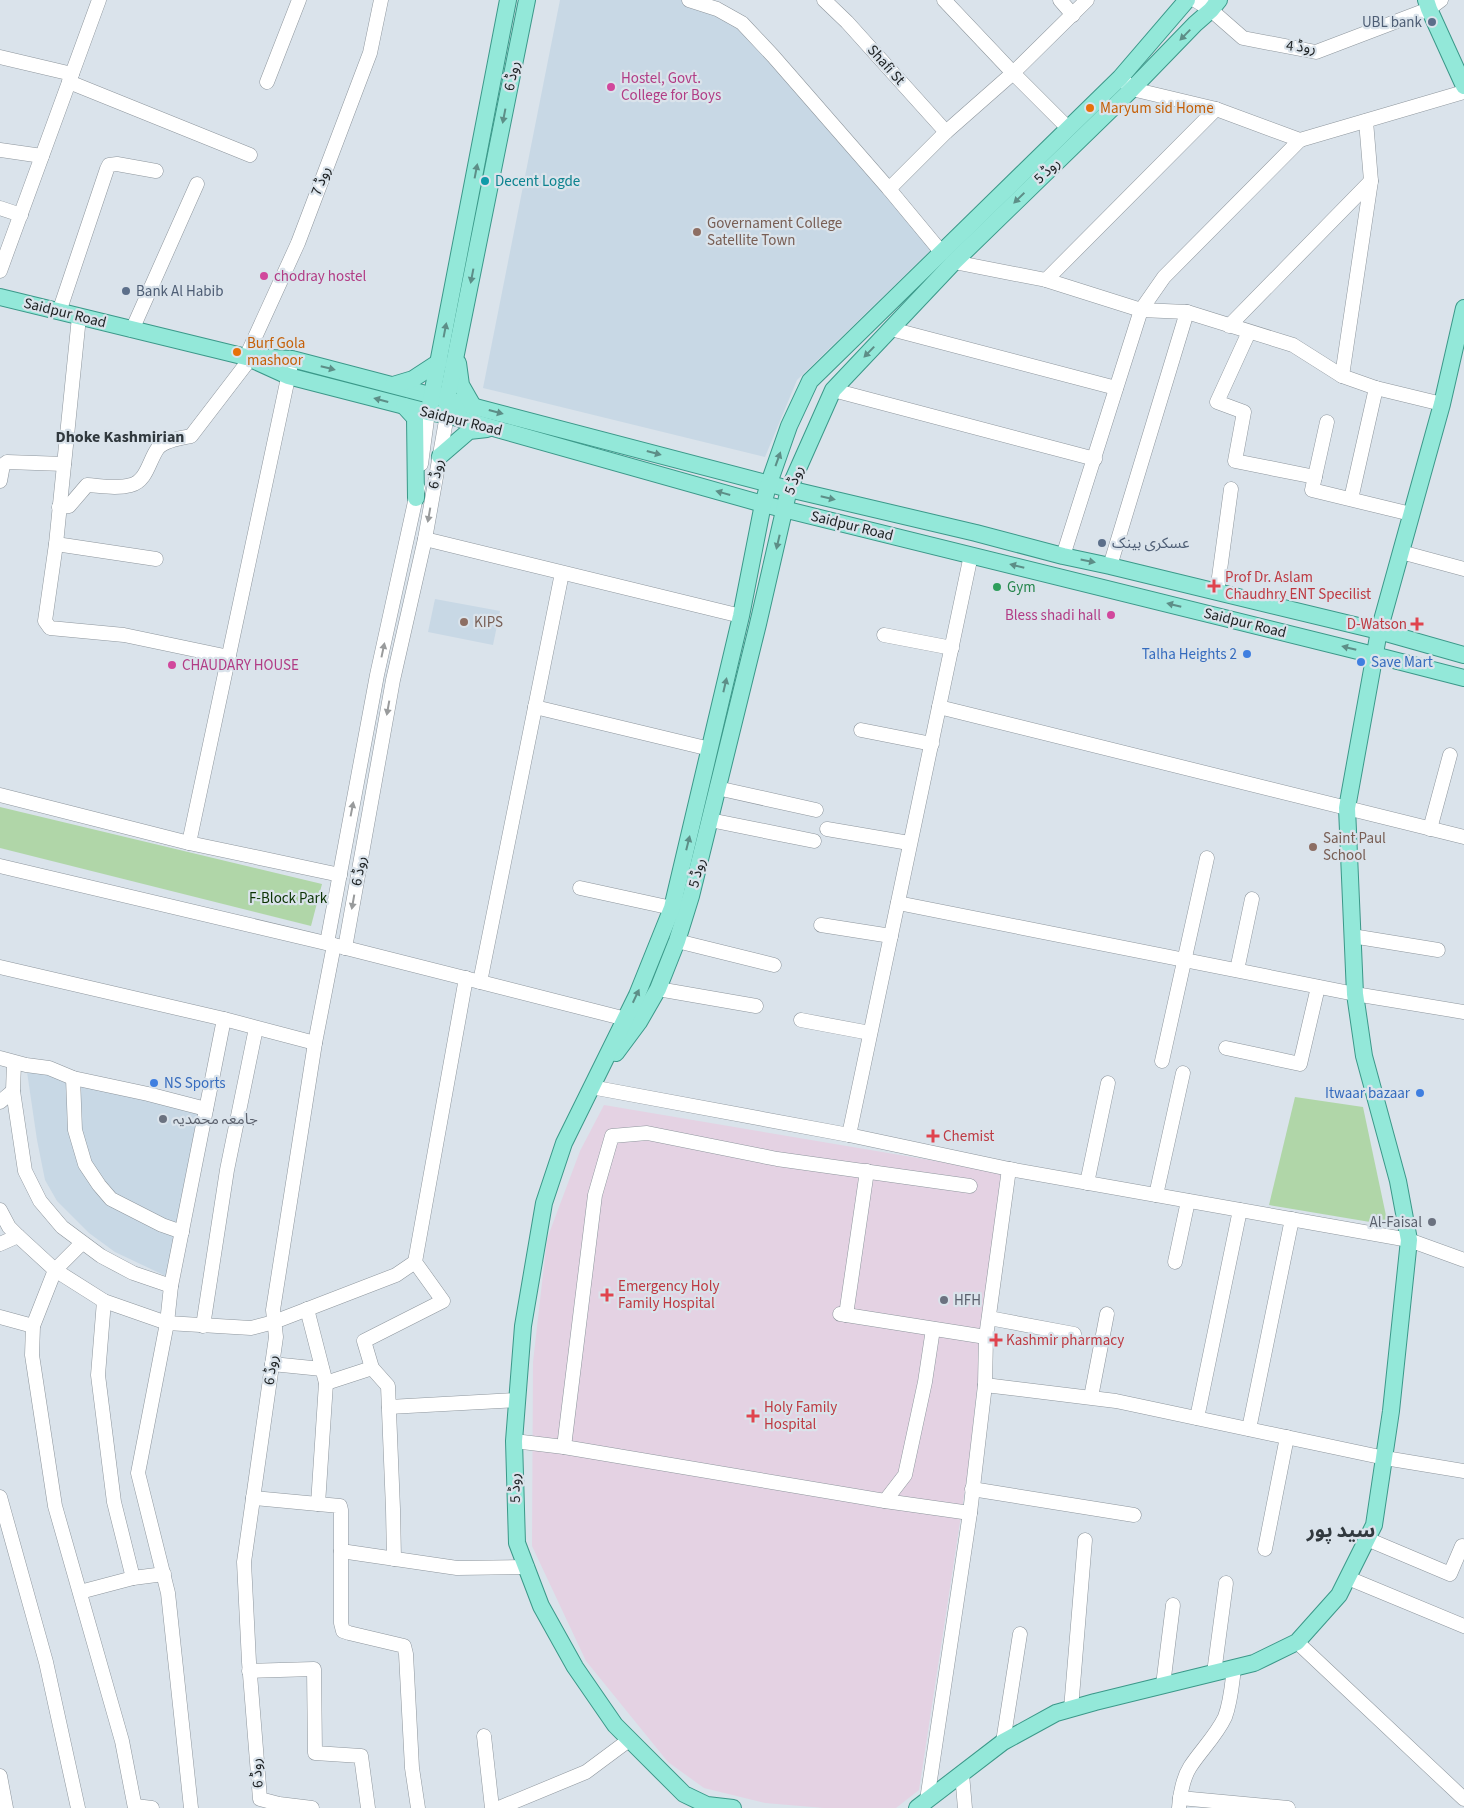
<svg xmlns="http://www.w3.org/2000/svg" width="1464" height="1808" font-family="'Source Sans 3','Noto Sans Arabic',sans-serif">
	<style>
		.built { fill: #c8d8e5 }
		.medical { fill: #e4d2e3 }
		.green { fill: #b0d6a8 }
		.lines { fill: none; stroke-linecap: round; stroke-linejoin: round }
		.minor-casing { stroke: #8e969d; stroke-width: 15 }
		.major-casing { stroke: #3b9889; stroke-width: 18 }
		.minor { stroke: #fff; stroke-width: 14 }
		.major { stroke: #93e8d9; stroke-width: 16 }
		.oneway { fill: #5d8e87 }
		.oneway2 { fill: #999b9c }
		.service-dot { fill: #5c6f8a; stroke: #dae3eb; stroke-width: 2 }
		.hotel-dot { fill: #d1479c; stroke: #dae3eb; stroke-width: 2 }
		.food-dot { fill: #e8710a; stroke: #dae3eb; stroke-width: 2 }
		.culture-dot { fill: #0f9aa8; stroke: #dae3eb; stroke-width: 2 }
		.education-dot { fill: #8d6e63; stroke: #dae3eb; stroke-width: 2 }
		.health-dot { fill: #e0444e; stroke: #dae3eb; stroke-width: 2 }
		.leisure-dot { fill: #2e9e5b; stroke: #dae3eb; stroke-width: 2 }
		.shop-dot { fill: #3f7fe0; stroke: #dae3eb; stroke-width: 2 }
		.worship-dot { fill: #6b7280; stroke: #dae3eb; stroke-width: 2 }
		.labels { text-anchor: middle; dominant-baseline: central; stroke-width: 4.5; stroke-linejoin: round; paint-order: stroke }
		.service-label { font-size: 15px; fill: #4e5e75; stroke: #dae3eb; text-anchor: start }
		.street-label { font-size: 15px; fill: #1c2022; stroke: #dae3eb }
		.hotel-label { font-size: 15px; fill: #b23c85; stroke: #dae3eb; text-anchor: start }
		.food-label { font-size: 15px; fill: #c56008; stroke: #dae3eb; text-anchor: start }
		.culture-label { font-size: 15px; fill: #0d838f; stroke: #dae3eb; text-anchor: start }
		.education-label { font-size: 15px; fill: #785e54; stroke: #dae3eb; text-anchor: start }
		.health-label { font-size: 15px; fill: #be3a42; stroke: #dae3eb; text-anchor: start }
		.leisure-label { font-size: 15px; fill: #27864d; stroke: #dae3eb; text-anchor: start }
		.shop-label { font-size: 15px; fill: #366cbe; stroke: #dae3eb; text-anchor: end }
		.park-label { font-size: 15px; fill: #0b3303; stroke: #dae3eb }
		.worship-label { font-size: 15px; fill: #5b616d; stroke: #dae3eb; text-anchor: start }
		.neighbourhood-label { font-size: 16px; font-weight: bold; fill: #31393e; stroke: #dae3eb }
		.district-label { font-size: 20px; font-weight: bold; fill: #31393e; stroke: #dae3eb }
	</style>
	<rect width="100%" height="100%" fill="#dae3eb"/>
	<!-- built -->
	<g class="built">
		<path d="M560 0H691L753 34 935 246 797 380 765 457 483 388Z"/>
		<path d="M435 599 500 611 493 645 428 632Z"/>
		<path d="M26 1065 202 1111 170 1278 115 1252 89 1233 57 1201 45 1180 37 1140Z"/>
	</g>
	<!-- medical -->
	<path class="medical" d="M604 1105 1001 1172 968 1470 919 1790 896 1808H824L765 1803 704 1788 668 1762 586 1661 532 1546 533 1362 547 1239 580 1151Z"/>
	<!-- green -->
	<g class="green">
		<path d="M0 807 322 884 311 926 0 848Z"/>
		<path d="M1295 1097 1363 1107 1388 1225 1269 1205Z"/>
	</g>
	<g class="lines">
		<defs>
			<g id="minor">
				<path d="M689 0 717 9 742 23 773 56 889 189 942 253"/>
				<path d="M824 0 847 22 946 132"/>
				<path d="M944 0 1013 73 1068 128"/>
				<path d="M1060 0 1073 15"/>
				<path d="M1195 0 1211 10 1243 38 1316 52 1429 9 1441 0"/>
				<path d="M0 57 72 74"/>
				<path d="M69 82 250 155"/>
				<path d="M267 82 299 0"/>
				<path d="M1126 83 1132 89 1216 109 1300 140 1464 92"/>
				<path d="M0 150 42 156"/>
				<path d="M889 189 946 132 1013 73 1087 0"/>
				<path d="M0 208 21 215"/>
				<path d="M954 262 1046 280 1141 310 1187 312 1293 345 1342 376 1376 388 1442 404"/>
				<path d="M0 271 99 0"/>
				<path d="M1046 280 1216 109"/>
				<path d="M59 312 107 169 109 165 117 164 156 171"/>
				<path d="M79 317 56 544 45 621 50 628 124 635 229 657"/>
				<path d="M1229 326 1371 181"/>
				<path d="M891 329 1116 388"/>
				<path d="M132 330 197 184"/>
				<path d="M1249 332 1217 402 1244 412 1235 461 1315 477"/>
				<path d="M246 357 298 243 370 53 381 0"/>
				<path d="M292 359 189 843 340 875"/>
				<path d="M1342 376 1371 181 1366 121"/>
				<path d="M833 390 1095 459"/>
				<path d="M1327 422 1312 490 1411 514"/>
				<path d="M421 464 428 412"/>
				<path d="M0 481 3 465 7 462 64 464"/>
				<path d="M1351 499 1376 388"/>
				<path d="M59 507 69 506 87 485C102 486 117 489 131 485 147 481 149 460 158 448 165 440 180 438 191 436L250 359"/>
				<path d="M425 539 741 616"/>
				<path d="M56 544 156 559"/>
				<path d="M1401 552 1464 569"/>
				<path d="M1063 556 1141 310 1164 277 1300 140"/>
				<path d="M1110 566 1187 312"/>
				<path d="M1217 592 1231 489"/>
				<path d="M884 635 952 648"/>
				<path d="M535 707 710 749"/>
				<path d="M939 707 1464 837"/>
				<path d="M861 730 932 744"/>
				<path d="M717 788 816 810"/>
				<path d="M0 795 189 843"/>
				<path d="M710 820 814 841"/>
				<path d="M827 829 909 843"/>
				<path d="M1430 829 1450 755"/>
				<path d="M0 866 334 945 634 1021"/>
				<path d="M580 888 672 908"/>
				<path d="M898 903 1355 994 1464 1012"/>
				<path d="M821 925 891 936"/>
				<path d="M1352 936 1438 950"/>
				<path d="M677 941 774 965"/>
				<path d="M327 943 377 675 418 488"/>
				<path d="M345 948 393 680 425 539 447 415"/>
				<path d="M0 967 224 1019 315 1043"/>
				<path d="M1237 970 1252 899"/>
				<path d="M480 982 562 573"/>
				<path d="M658 989 756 1006"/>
				<path d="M801 1020 870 1033"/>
				<path d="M1226 1048 1300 1064 1318 987"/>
				<path d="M0 1058 26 1065 49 1068 73 1078 148 1094 206 1109"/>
				<path d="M1162 1061 1207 858"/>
				<path d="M14 1063 13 1091 25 1171 40 1201 62 1227 101 1256 133 1273 171 1286"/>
				<path d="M73 1078 75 1130 85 1164 99 1185 111 1199 162 1225 182 1232"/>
				<path d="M591 1087 849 1135 1009 1169 1409 1240 1464 1260"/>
				<path d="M0 1102 13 1091"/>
				<path d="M849 1135 971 555"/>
				<path d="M1087 1183 1108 1083"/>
				<path d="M1156 1195 1183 1073"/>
				<path d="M0 1210 9 1227 18 1236 55 1270 104 1301 167 1323 251 1328 274 1322 396 1275 415 1262"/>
				<path d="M82 1243 55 1270 33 1326 32 1355 55 1506 122 1741 135 1808"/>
				<path d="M0 1244 18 1236"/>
				<path d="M1175 1262 1188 1201"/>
				<path d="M104 1301 98 1375 114 1502 133 1578"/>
				<path d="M307 1309 326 1383 318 1504 340 1506 341 1510V1623L343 1631 349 1633 404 1646 406 1654 412 1768 418 1808"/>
				<path d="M840 1314 986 1337"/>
				<path d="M846 1315 867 1171"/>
				<path d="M0 1317 33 1326"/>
				<path d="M989 1318 1074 1334"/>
				<path d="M203 1326 227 1170 256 1028"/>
				<path d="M272 1364 322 1369"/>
				<path d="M326 1383 372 1368"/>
				<path d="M985 1385 1116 1401 1385 1458 1464 1471"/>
				<path d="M1091 1397 1107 1314"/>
				<path d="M389 1407 517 1400"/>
				<path d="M1197 1418 1240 1210"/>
				<path d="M1249 1429 1292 1219"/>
				<path d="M514 1441 564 1447 885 1501 970 1513"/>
				<path d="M564 1447 595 1195 612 1136 647 1133 777 1159 970 1186"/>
				<path d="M972 1489 1134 1515"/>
				<path d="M0 1497 46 1662 78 1808"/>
				<path d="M253 1498 318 1504"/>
				<path d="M885 1501 905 1475 925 1382 933 1329"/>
				<path d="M1367 1539 1450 1574 1462 1546"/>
				<path d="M1265 1549 1287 1437"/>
				<path d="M341 1551 457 1568 527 1567"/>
				<path d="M394 1559 393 1509 388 1386 372 1368 364 1341 443 1301 415 1262 466 978"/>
				<path d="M1348 1578 1464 1626"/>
				<path d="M80 1592 133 1578 164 1574"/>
				<path d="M1297 1642 1464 1799"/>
				<path d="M249 1671 314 1669 315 1753 361 1756 368 1808"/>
				<path d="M1214 1673 1226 1583"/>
				<path d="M1163 1685 1173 1605"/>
				<path d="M1071 1709 1085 1540"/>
				<path d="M484 1736 492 1808"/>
				<path d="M1003 1742 1020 1634"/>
				<path d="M962 1774 965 1808"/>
				<path d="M0 1776 6 1808"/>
				<path d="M1180 1798 1288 1808"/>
				<path d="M927 1800 970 1513 985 1385 986 1337 1009 1169"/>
				<path d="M135 1806 152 1808"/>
				<path d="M191 1808 168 1593 138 1473 167 1323 171 1286 224 1019"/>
				<path d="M312 1808 279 1804 260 1799 249 1662 244 1562 276 1337 273 1310 315 1043 334 945"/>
				<path d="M499 1808 586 1772 629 1740"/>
				<path d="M1179 1808C1180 1796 1183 1778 1190 1767 1201 1750 1216 1736 1225 1717 1231 1701 1232 1684 1234 1668"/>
			</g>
			<g id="major">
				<path d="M1426 0 1429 9 1464 86"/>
				<path d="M0 297 246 357 292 359 789 489 976 533 1063 556 1110 566 1379 631 1464 655"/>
				<path d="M255 361 288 376 428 412 447 415 763 504 1374 655 1464 678"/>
				<path d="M458 363 461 385 473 406"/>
				<path d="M393 385 413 379 439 362"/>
				<path d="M430 405 508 0"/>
				<path d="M404 406 415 418 416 498"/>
				<path d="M447 410V399L527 0"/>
				<path d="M440 456 469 431 487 429"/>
				<path d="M616 1053 639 1022 658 989 677 941 691 896 758 624 789 489 833 390 954 262 1132 89 1195 24 1211 10 1219 0"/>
				<path d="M733 1808 707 1805 684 1794 615 1725 575 1667 541 1606 517 1543 514 1441 523 1326 544 1203 564 1143 637 995 672 908 741 616 763 504 769 483 789 426 810 381 1120 78 1187 0"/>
				<path d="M917 1808 1003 1742 1056 1713 1095 1702 1254 1663 1297 1642 1339 1595 1374 1525 1391 1411 1409 1240 1398 1181 1364 1056 1355 994 1347 808 1379 631 1442 404 1464 308"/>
			</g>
		</defs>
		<!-- minor casing -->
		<use href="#minor" class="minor-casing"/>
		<!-- major casing -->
		<use href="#major" class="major-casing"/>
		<!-- minor -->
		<use href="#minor" class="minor"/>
		<!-- major -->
		<use href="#major" class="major"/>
	</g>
	<!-- one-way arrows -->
	<defs><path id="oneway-solid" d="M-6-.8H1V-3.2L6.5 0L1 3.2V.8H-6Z" transform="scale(1.25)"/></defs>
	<g class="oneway">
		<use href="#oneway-solid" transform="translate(1185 35) rotate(134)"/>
		<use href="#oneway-solid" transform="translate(504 116) rotate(101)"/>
		<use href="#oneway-solid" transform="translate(476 171) rotate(-79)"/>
		<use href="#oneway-solid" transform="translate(1019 198) rotate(136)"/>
		<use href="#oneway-solid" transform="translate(472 276) rotate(101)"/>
		<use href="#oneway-solid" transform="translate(445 330) rotate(-79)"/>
		<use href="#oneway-solid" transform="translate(869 352) rotate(134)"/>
		<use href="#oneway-solid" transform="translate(328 368) rotate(14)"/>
		<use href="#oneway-solid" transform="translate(381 400) rotate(-165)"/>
		<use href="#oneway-solid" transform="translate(496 412) rotate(15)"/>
		<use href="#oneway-solid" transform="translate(654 453) rotate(15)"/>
		<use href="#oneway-solid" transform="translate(778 459) rotate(-70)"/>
		<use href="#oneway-solid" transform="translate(723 493) rotate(-164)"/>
		<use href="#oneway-solid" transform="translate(828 498) rotate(13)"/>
		<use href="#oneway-solid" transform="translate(778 542) rotate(103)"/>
		<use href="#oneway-solid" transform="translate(1088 561) rotate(11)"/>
		<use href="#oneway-solid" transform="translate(1017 566) rotate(-166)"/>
		<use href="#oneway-solid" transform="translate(1174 605) rotate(-166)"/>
		<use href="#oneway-solid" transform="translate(1349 648) rotate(-166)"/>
		<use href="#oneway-solid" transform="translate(725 685) rotate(-77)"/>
		<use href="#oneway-solid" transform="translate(688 843) rotate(-76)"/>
		<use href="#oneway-solid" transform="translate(636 996) rotate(-65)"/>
	</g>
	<g class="oneway2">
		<use href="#oneway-solid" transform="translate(429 515) rotate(100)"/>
		<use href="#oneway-solid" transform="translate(383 650) rotate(-78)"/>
		<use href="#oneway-solid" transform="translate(388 708) rotate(100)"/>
		<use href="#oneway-solid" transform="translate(352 809) rotate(-79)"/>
		<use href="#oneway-solid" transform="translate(353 902) rotate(100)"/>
	</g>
	<!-- markers -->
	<g class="service-dot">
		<circle cx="1432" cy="22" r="5"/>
		<circle cx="126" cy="291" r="5"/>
		<circle cx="1102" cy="543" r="5"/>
	</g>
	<g class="hotel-dot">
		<circle cx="611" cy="87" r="5"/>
		<circle cx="264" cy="276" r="5"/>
		<circle cx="1111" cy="615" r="5"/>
		<circle cx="172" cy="665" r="5"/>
	</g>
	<g class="food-dot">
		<circle cx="1090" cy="108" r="5"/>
		<circle cx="237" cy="352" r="5"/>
	</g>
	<circle class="culture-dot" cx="485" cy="181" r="5"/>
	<g class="education-dot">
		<circle cx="697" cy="232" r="5"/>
		<circle cx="464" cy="622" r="5"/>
		<circle cx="1313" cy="847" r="5"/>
	</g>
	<g class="health-dot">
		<path d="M1211.5 578.5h5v5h5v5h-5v5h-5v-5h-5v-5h5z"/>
		<path d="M1414.5 616.5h5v5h5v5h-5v5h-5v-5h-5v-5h5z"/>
		<path d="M930.5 1128.5h5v5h5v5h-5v5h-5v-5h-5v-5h5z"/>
		<path d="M604.5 1287.5h5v5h5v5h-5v5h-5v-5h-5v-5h5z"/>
		<path d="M993.5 1332.5h5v5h5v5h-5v5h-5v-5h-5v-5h5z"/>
		<path d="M750.5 1408.5h5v5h5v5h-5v5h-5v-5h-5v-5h5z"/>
	</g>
	<circle class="leisure-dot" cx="997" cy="587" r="5"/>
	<g class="shop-dot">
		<circle cx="1247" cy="654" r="5"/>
		<circle cx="1361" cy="662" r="5"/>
		<circle cx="154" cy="1083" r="5"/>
		<circle cx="1420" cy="1093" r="5"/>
	</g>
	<g class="worship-dot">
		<circle cx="163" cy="1119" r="5"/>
		<circle cx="1432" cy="1222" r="5"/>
		<circle cx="944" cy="1300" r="5"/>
	</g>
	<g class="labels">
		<!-- service labels -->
		<g class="service-label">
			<text x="1422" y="22" text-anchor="end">UBL bank</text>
			<text x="136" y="291">Bank Al Habib</text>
			<text x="1112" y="543">عسکری بینک</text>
		</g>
		<!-- street labels -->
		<g class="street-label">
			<text transform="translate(1301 47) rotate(6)">روڈ 4</text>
			<text transform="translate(886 65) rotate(48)">Shafi St</text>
			<text transform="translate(512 76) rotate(-79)">روڈ 6</text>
			<text transform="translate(1047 171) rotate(-44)">روڈ 5</text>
			<text transform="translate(321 181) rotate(-69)">روڈ 7</text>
			<text transform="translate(65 313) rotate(14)">Saidpur Road</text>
			<text transform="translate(461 421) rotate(14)">Saidpur Road</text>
			<text transform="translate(436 474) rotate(-80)">روڈ 6</text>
			<text transform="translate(794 480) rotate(-70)">روڈ 5</text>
			<text transform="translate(852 526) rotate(14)">Saidpur Road</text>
			<text transform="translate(1245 623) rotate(14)">Saidpur Road</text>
			<text transform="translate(359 871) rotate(-80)">روڈ 6</text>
			<text transform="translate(697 873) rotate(-76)">روڈ 5</text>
			<text transform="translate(271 1370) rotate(-82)">روڈ 6</text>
			<text transform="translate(515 1488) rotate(-92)">روڈ 5</text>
			<text transform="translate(257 1773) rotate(-95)">روڈ 6</text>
		</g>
		<!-- hotel labels -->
		<g class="hotel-label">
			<text x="621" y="78">Hostel, Govt.<tspan x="621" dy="17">College for Boys</tspan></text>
			<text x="274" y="276">chodray hostel</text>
			<text x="1101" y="615" text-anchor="end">Bless shadi hall</text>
			<text x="182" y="665">CHAUDARY HOUSE</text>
		</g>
		<!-- food labels -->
		<g class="food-label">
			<text x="1100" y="108">Maryum sid Home</text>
			<text x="247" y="343">Burf Gola<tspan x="247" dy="17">mashoor</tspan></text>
		</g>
		<!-- culture labels -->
		<g class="culture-label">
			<text x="495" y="181">Decent Logde</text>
		</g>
		<!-- education labels -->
		<g class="education-label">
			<text x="707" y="223">Governament College<tspan x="707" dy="17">Satellite Town</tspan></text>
			<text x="474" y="622">KIPS</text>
			<text x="1323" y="838">Saint Paul<tspan x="1323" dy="17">School</tspan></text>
		</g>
		<!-- health labels -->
		<g class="health-label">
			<text x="1225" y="577">Prof Dr. Aslam<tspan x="1225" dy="17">Chaudhry ENT Specilist</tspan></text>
			<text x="1407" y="624" text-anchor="end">D-Watson</text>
			<text x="943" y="1136">Chemist</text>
			<text x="618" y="1286">Emergency Holy<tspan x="618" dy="17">Family Hospital</tspan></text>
			<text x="1006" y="1340">Kashmir pharmacy</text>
			<text x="764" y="1407">Holy Family<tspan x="764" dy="17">Hospital</tspan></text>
		</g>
		<!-- leisure labels -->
		<g class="leisure-label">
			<text x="1007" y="587">Gym</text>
		</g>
		<!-- shop labels -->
		<g class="shop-label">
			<text x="1237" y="654">Talha Heights 2</text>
			<text x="1371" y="662" text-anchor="start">Save Mart</text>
			<text x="164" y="1083" text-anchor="start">NS Sports</text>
			<text x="1410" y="1093">Itwaar bazaar</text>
		</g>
		<!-- park labels -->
		<g class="park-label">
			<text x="288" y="898">F-Block Park</text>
		</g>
		<!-- worship labels -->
		<g class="worship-label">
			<text x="173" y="1119">جامعہ محمدیہ</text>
			<text x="1422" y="1222" text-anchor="end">Al-Faisal</text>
			<text x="954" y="1300">HFH</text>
		</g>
		<!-- neighbourhood labels -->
		<g class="neighbourhood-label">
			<text x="120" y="437">Dhoke Kashmirian</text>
		</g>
		<!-- district labels -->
		<g class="district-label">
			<text x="1341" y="1531">سید پور</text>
		</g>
	</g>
</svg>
